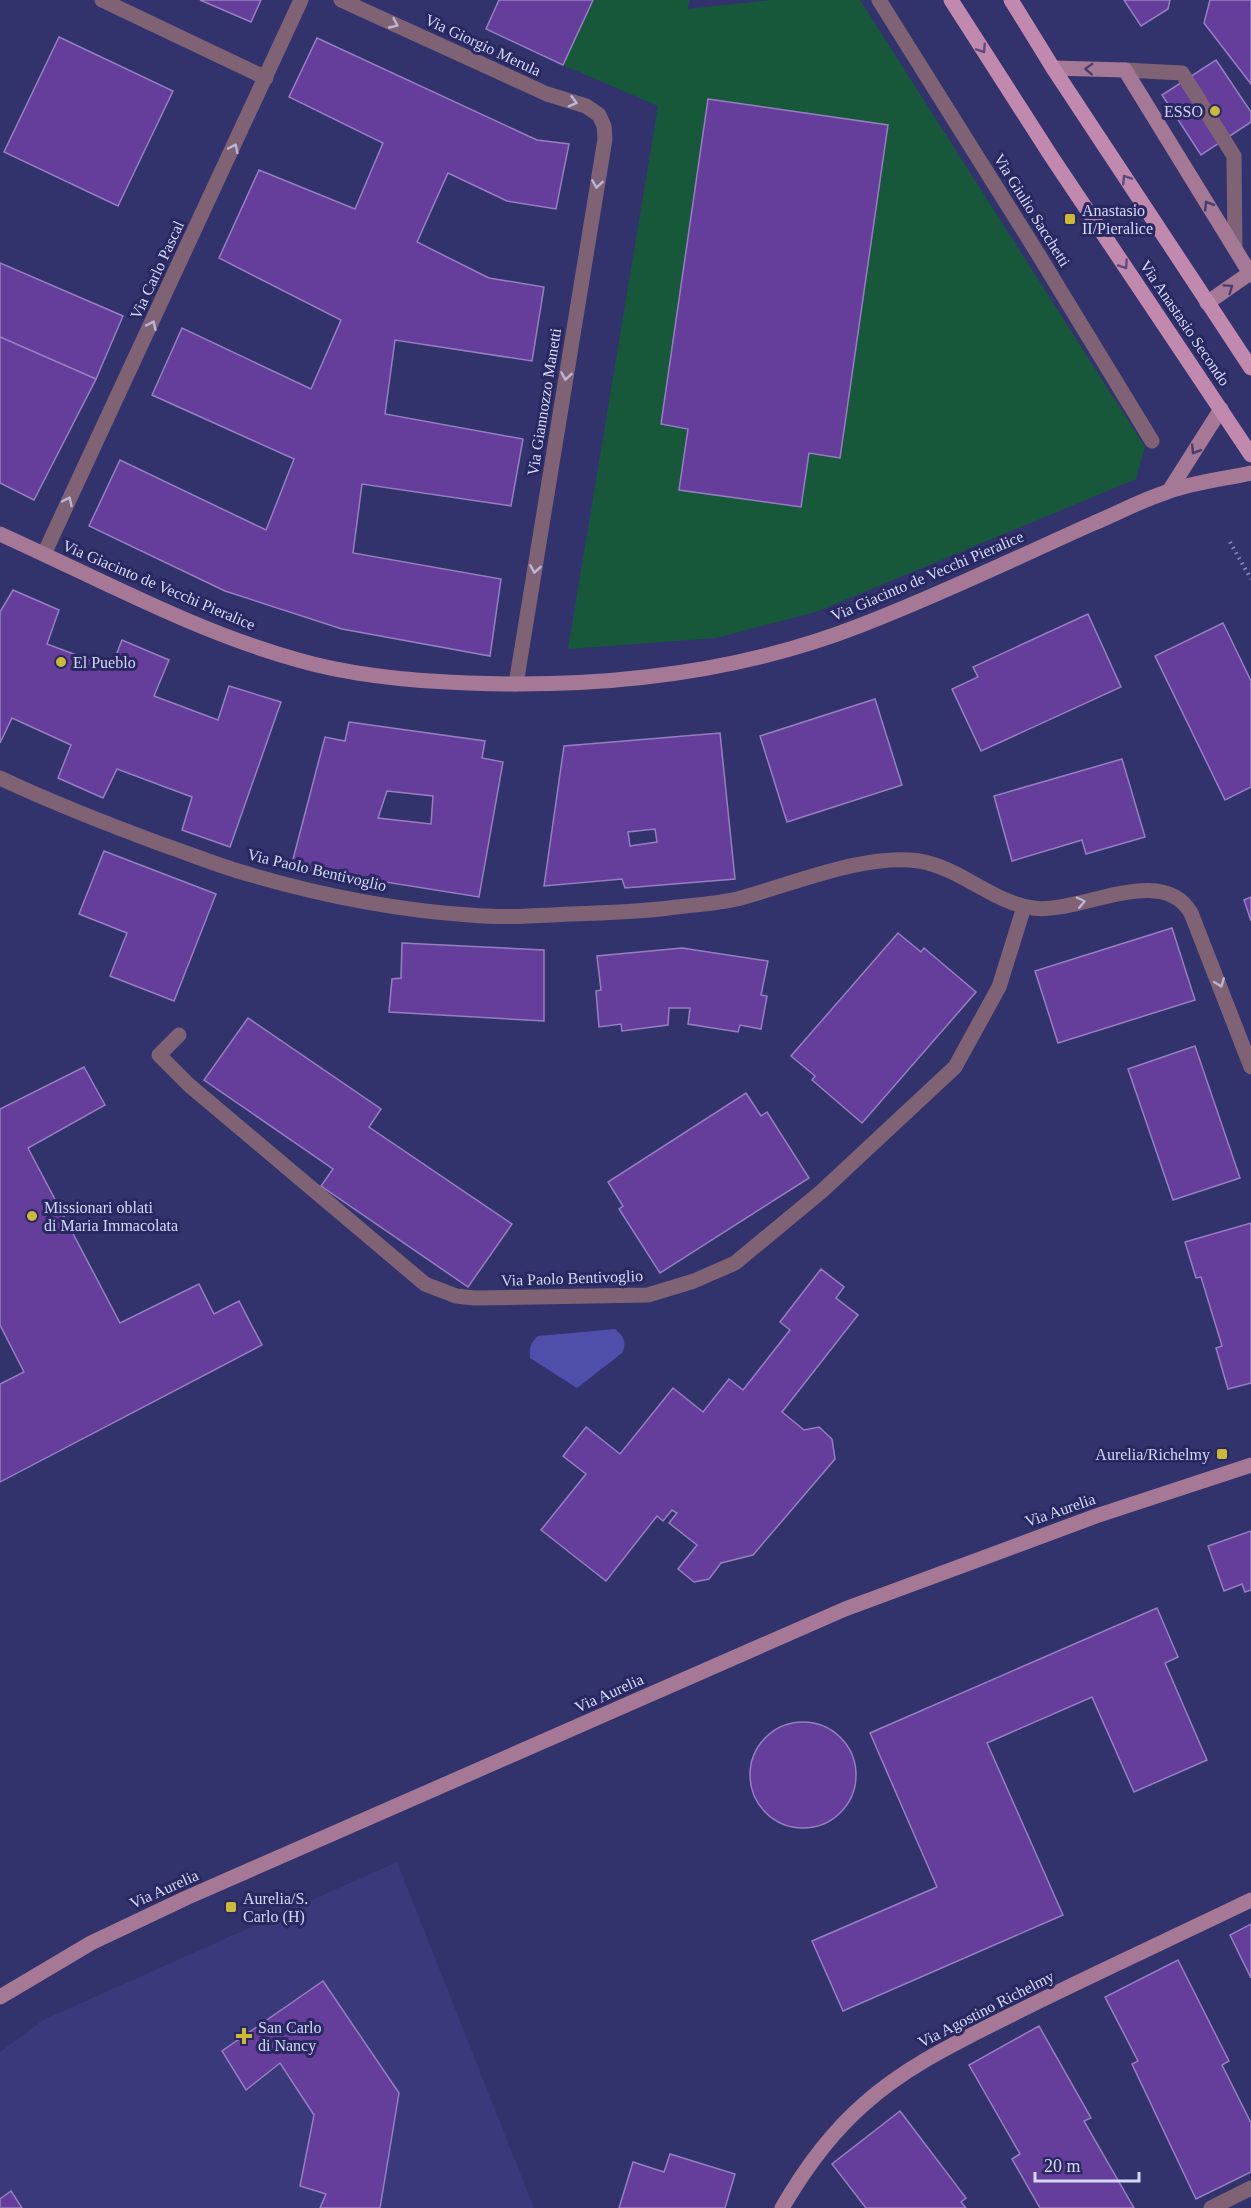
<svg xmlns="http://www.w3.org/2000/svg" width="1251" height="2208" font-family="'Times New Roman',serif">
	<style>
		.built { fill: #39397b }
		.green { fill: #17583b; fill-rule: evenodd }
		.water { fill: #4f4eab }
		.building { fill: #643e9a; stroke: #967fc1; stroke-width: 1.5; fill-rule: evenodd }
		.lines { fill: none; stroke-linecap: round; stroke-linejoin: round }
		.path { stroke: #8a8dbb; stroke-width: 4; stroke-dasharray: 1.5 4.5; stroke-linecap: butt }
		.lane { stroke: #7f6375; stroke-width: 15 }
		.street { stroke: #7f6375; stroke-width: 15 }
		.secondary { stroke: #a57995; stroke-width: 15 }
		.primary { stroke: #c189ae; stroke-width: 15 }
		.oneway { stroke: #bab6d4 }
		.oneway2 { stroke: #5e4a7c }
		.oneway3 { stroke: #483c6e }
		.poi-dot { fill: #cdb938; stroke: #292861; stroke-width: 2 }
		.labels { text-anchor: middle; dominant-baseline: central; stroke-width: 6; stroke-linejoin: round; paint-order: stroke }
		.street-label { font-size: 16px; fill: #d4d9fd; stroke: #292861 }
		.poi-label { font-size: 16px; fill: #d4d9fd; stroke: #292861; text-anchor: start }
	</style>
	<rect width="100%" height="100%" fill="#32336d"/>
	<!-- built -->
	<path class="built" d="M397 1862 534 2208H0V2052L43 2020Z"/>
	<!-- green -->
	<path class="green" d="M593 0H690L687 9 771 0H860L1145 447 1136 479 816 612 716 638 568 649 658 106 563 65ZM708 99 888 125 840 458 809 453 801 507 679 490 688 429 661 424Z"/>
	<!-- water -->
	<path class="water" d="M615 1329C624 1336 627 1343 622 1353L577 1388 530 1358C529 1348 530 1343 538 1336Z"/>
	<!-- building -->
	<g class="building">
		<path d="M200 0H261L251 22Z"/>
		<path d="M499 0H593L563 65 486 29Z"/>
		<path d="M1124 0H1170L1168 9 1141 26Z"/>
		<path d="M1210 0H1251V84L1204 23Z"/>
		<path d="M59 37 173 91 118 206 4 152Z"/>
		<path d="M317 38 537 140 569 144 556 209 507 201 448 173 417 242 489 278 544 287 532 361 395 340 385 414 523 439 511 506 362 484 353 553 501 579 490 656 342 629 225 591 89 526 120 460 266 530 294 459 152 395 182 328 311 389 341 320 219 258 259 170 355 209 383 143 289 97Z"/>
		<path d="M1216 60 1251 112V122L1201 155 1162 95Z"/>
		<path d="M708 99 888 125 840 458 809 453 801 507 679 490 688 429 661 424Z"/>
		<path d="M0 263 123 316 96 379 0 337Z"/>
		<path d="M0 337 96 379 34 500 0 483Z"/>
		<path d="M13 590 59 610 47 644 111 668 122 640 169 660 154 696 218 720 229 686 281 702 230 847 182 830 192 797 117 769 103 798 58 778 71 745 12 718 0 743V612Z"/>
		<path d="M1088 614 1121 687 981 751 952 689 978 677 973 667Z"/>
		<path d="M1223 623 1251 681V787L1225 800 1155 656Z"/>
		<path d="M875 699 902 785 787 822 760 736Z"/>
		<path d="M349 722 485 741 482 758 503 762 479 897 291 867 325 737 345 741ZM387 791 433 796 431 824 378 818Z"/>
		<path d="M720 733 735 879 625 888 622 879 544 886 564 746ZM655 829 657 842 630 846 628 832Z"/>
		<path d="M1122 759 1145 837 1086 854 1082 840 1012 861 994 796Z"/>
		<path d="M104 851 216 894 174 1001 110 976 127 933 79 914Z"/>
		<path d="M1251 897V921L1244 900Z"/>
		<path d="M1172 928 1195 1000 1058 1043 1035 971Z"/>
		<path d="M898 933 921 952 924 948 976 992 862 1123 812 1080 815 1076 791 1056Z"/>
		<path d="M402 943 544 950V1021L389 1012 392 979 401 978Z"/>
		<path d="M682 948 768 961 761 995 767 996 761 1029 740 1025 738 1032 688 1024 690 1008H669L668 1025 622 1031 621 1024 599 1027 596 991 601 990 597 956Z"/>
		<path d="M248 1018 381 1109 369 1127 512 1224 468 1287 321 1186 333 1169 204 1080Z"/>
		<path d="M1195 1046 1240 1178 1173 1200 1128 1069Z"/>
		<path d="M84 1067 105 1105 28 1148 120 1323 199 1284 214 1314 239 1301 262 1345 0 1482V1384L24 1372 0 1325V1109Z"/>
		<path d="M746 1093 761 1116 767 1112 809 1178 660 1273 619 1209 623 1206 608 1182Z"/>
		<path d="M1251 1223V1383L1228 1389 1216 1348 1222 1346 1201 1277 1196 1278 1185 1242Z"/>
		<path d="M821 1269 844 1287 836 1298 858 1315 782 1412 804 1430 819 1427 832 1439 835 1459 753 1555 721 1563 709 1579 694 1582 678 1569 697 1545 669 1523 677 1513 672 1510 663 1521 657 1516 606 1581 541 1530 586 1474 563 1456 586 1427 620 1454 673 1388 703 1412 729 1379 743 1390 790 1330 780 1322Z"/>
		<path d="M1251 1531V1590L1245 1592 1242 1584 1224 1591 1208 1546Z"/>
		<path d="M1157 1608 1178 1657 1165 1663 1207 1760 1134 1792 1092 1697 987 1743 1063 1915 843 2011 812 1941 937 1887 870 1733Z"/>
		<circle cx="803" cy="1775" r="53"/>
		<path d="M1251 1924V1978L1230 1935Z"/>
		<path d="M1178 1960 1229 2061 1222 2065 1251 2123V2172L1196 2199 1132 2064 1138 2061 1105 1997Z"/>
		<path d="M323 1981 399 2093 380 2208H320L326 2194 300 2186 314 2115 280 2063 246 2090 222 2051Z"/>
		<path d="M1039 2026 1091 2118 1084 2121 1134 2208H1040L1012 2159 1020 2154 969 2065Z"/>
		<path d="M900 2111 966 2198 961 2202 966 2208H866L832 2164Z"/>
		<path d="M670 2154 735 2174 725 2208H619L633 2162 664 2172Z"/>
		<path d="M11 2191 22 2208H0V2199Z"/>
	</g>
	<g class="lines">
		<!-- path -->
		<path class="path" d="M1230 542 1251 579"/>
		<!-- lane -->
		<path class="lane" d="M1125 70 1182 73 1234 156 1235 249"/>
		<!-- street -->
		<g class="street">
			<path d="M102 0 266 78"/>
			<path d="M341 0 547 94 586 106 599 115 604 126 605 139 516 684"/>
			<path d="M879 0 1035 249 1152 441"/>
			<path d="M44 554 301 0"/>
			<path d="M0 778C53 803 107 824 161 844 187 853 212 863 238 871 311 893 394 910 470 915 503 918 536 916 570 914 603 913 636 912 669 908 691 905 715 904 737 899 791 885 863 853 919 861 961 868 992 902 1033 908 1078 915 1161 862 1191 913L1251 1067"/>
			<path d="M179 1035 159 1055 189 1085 425 1284 456 1296 474 1298 648 1295 694 1281 735 1263 822 1191 955 1067 999 987 1024 907"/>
			<path d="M1211 2208 1251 2188"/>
		</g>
		<!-- secondary -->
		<g class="secondary">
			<path d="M1053 68 1125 70 1251 275"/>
			<path d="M1207 303 1250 273"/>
			<path d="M1169 491 1221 409"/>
			<path d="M0 534C98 578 194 631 298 660 353 676 411 681 468 683 602 688 738 674 864 624 942 594 1018 557 1094 523 1118 513 1142 500 1167 492 1194 482 1224 479 1251 473"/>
			<path d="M0 1997 91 1943 186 1898 845 1609 1096 1516 1251 1465"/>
			<path d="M782 2208C804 2170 830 2134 863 2105 906 2066 958 2042 1009 2016 1089 1976 1170 1939 1251 1900"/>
		</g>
		<!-- primary -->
		<g class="primary">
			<path d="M951 0 1051 156 1251 455"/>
			<path d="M1011 0 1053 68 1251 368"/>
		</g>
	</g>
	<!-- one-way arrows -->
	<defs><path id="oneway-chevron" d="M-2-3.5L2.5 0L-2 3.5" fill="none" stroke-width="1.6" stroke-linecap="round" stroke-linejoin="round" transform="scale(1.5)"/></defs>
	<g class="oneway">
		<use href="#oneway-chevron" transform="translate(394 24) rotate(25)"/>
		<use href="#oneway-chevron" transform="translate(573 102) rotate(15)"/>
		<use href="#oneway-chevron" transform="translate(234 148) rotate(-65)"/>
		<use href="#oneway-chevron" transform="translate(597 184) rotate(99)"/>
		<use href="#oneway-chevron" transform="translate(152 325) rotate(-65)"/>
		<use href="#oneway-chevron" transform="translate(566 376) rotate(99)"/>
		<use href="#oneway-chevron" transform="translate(68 501) rotate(-65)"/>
		<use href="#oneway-chevron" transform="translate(535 569) rotate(99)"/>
		<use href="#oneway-chevron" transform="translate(1081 902) rotate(-12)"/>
		<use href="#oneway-chevron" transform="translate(1220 983) rotate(69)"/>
	</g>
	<g class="oneway2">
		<use href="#oneway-chevron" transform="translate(982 49) rotate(57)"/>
		<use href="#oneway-chevron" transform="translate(1126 179) rotate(-123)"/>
		<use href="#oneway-chevron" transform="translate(1124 265) rotate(56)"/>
	</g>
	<g class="oneway3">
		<use href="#oneway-chevron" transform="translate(1089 69) rotate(-178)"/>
		<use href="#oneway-chevron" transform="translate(1208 205) rotate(-122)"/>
		<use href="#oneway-chevron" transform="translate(1229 288) rotate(-35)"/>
		<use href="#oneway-chevron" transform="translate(1195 450) rotate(122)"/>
	</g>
	<!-- markers -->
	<g class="poi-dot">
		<circle cx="1215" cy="111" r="6"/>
		<rect x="1064" y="213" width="12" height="12" rx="3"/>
		<circle cx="61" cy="662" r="6"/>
		<circle cx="32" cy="1216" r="6"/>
		<rect x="1216" y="1448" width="12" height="12" rx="3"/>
		<rect x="225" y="1901" width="12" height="12" rx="3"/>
		<path d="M241 2027h6v6h6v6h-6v6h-6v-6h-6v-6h6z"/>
	</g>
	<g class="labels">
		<!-- street labels -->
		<g class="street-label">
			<text transform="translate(483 45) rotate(25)">Via Giorgio Merula</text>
			<text transform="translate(1032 210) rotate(58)">Via Giulio Sacchetti</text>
			<text transform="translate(157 270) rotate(-65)">Via Carlo Pascal</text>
			<text transform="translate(1185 323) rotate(56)">Via Anastasio Secondo</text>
			<text transform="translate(544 402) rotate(-81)">Via Giannozzo Manetti</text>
			<text transform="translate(927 576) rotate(-23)">Via Giacinto de Vecchi Pieralice</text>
			<text transform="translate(159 585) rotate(23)">Via Giacinto de Vecchi Pieralice</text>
			<text transform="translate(317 870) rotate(13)">Via Paolo Bentivoglio</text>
			<text transform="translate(572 1278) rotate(-2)">Via Paolo Bentivoglio</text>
			<text transform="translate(1060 1510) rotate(-19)">Via Aurelia</text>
			<text transform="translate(609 1693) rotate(-24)">Via Aurelia</text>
			<text transform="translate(164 1889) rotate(-24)">Via Aurelia</text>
			<text transform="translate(986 2009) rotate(-27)">Via Agostino Richelmy</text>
		</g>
		<!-- poi labels -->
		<g class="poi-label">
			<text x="1203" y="111" text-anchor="end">ESSO</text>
			<text x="1082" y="210">Anastasio<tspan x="1082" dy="18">II/Pieralice</tspan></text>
			<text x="73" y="662">El Pueblo</text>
			<text x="44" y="1207">Missionari oblati<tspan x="44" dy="18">di Maria Immacolata</tspan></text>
			<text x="1210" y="1454" text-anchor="end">Aurelia/Richelmy</text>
			<text x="243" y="1898">Aurelia/S.<tspan x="243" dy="18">Carlo (H)</tspan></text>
			<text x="258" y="2027">San Carlo<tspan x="258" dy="18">di Nancy</tspan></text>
		</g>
	</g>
	<!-- scale -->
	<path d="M1035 2172v9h104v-9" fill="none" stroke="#d4d9fd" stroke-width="3"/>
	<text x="1044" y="2172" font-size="18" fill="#d4d9fd" stroke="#292861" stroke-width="4.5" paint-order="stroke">20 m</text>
</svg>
